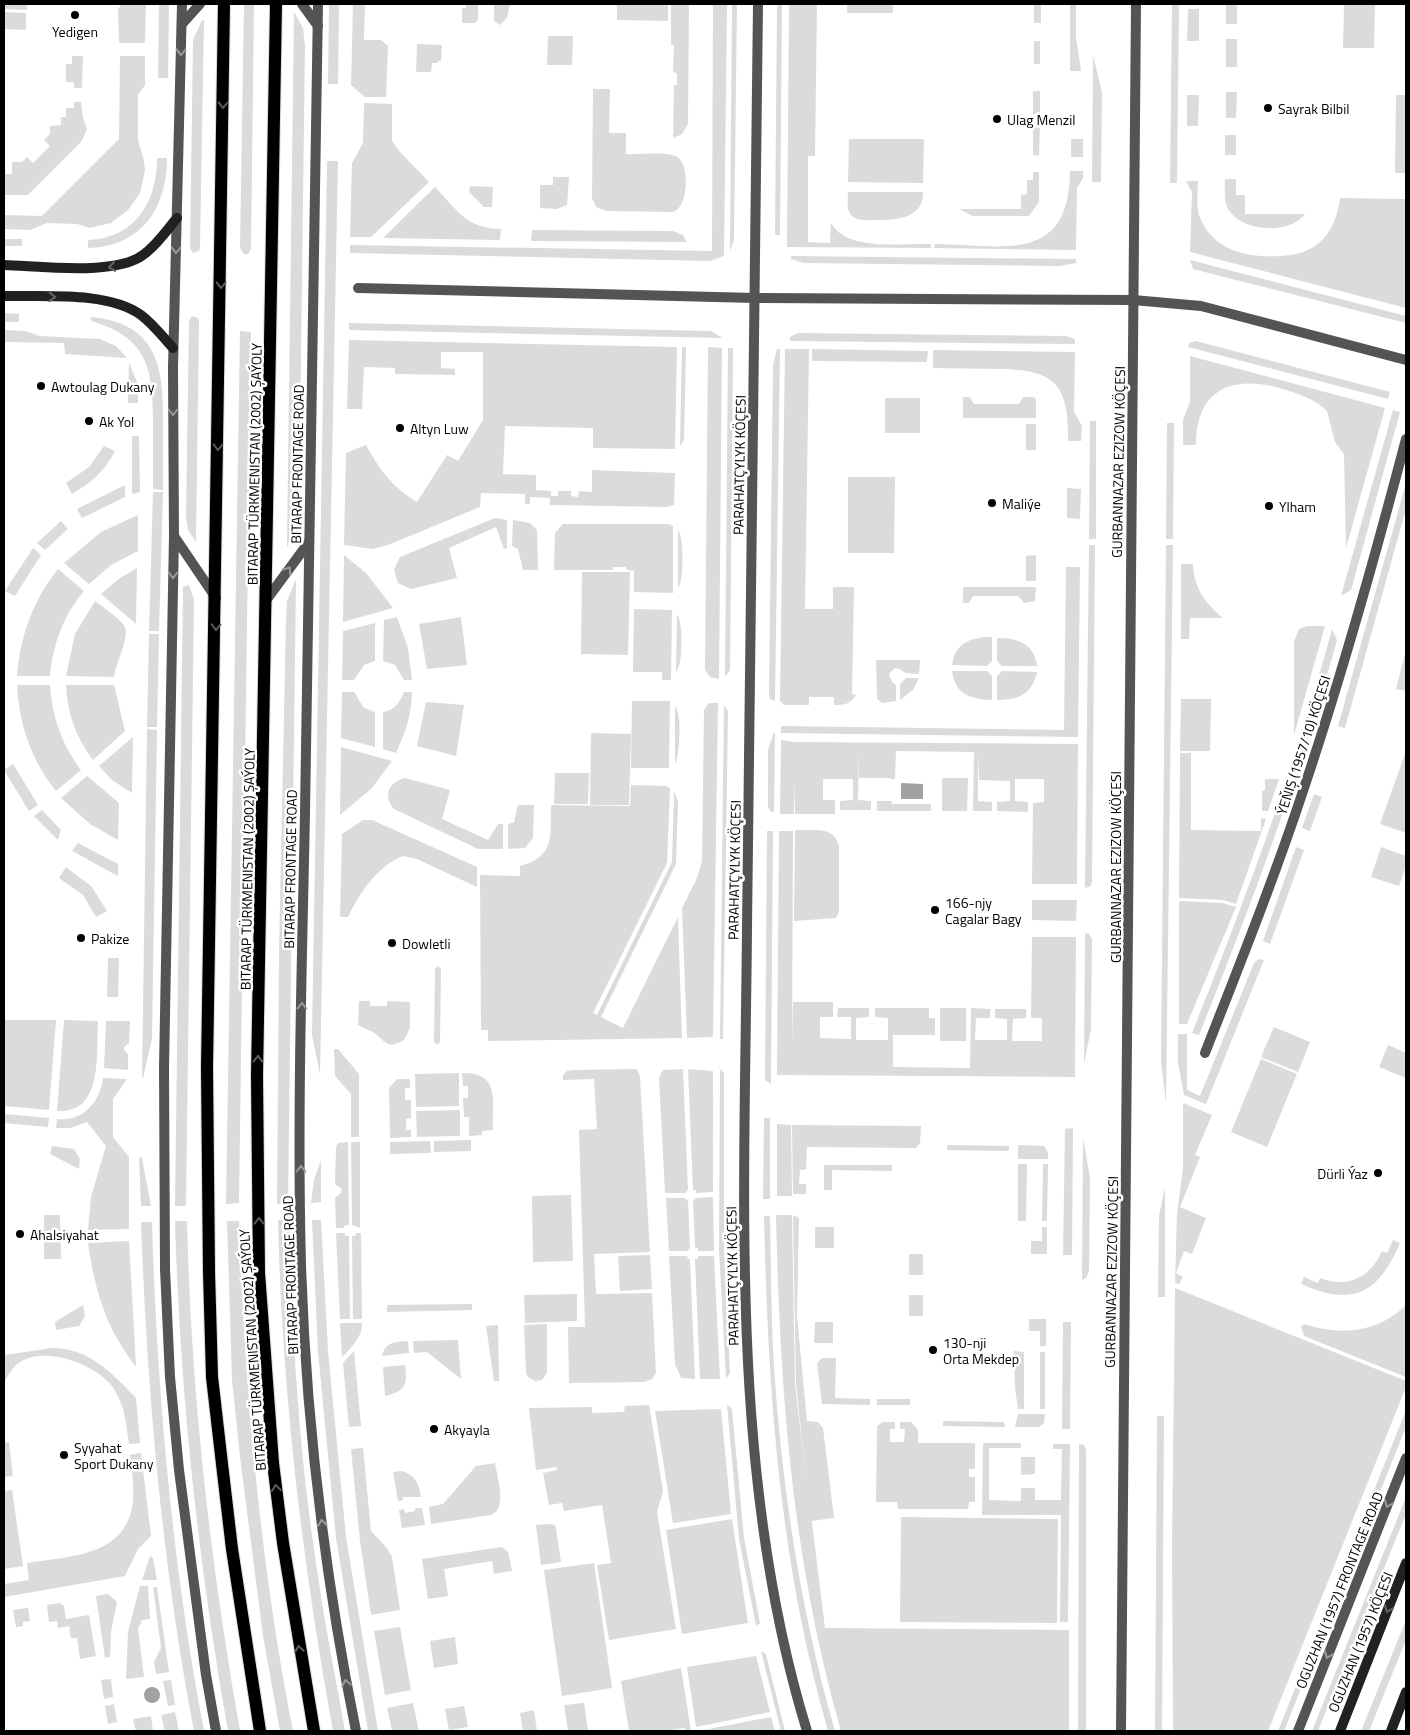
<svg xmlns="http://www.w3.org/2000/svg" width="1410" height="1735" font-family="'Titillium Web',sans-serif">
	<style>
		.green { fill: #dbdbdb }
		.water { fill: #a2a2a2 }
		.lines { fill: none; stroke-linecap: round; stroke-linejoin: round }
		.primary-casing { stroke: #dbdbdb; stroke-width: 14 }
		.street { stroke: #545454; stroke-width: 10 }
		.secondary { stroke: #212121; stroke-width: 10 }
		.primary { stroke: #000; stroke-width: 12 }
		.oneway { stroke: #989898 }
		.oneway2 { stroke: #595959 }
		.oneway3 { stroke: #646464 }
		.poi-dot { fill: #000; stroke: #fff; stroke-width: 2 }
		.labels { text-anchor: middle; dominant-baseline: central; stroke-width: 5; stroke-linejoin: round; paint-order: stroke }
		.poi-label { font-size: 14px; fill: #000; stroke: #fff; text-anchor: start }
		.street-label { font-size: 14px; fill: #000; stroke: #fff }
	</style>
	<rect width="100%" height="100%" fill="#fff"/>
	<!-- green -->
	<g class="green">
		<path d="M4 4H27V10L4 9Z"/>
		<path d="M121 4H146L145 43H119L118 10Z"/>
		<path d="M159 4H169L168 78H158Z"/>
		<path d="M244 4H254L251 249 248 254H244L240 248Z"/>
		<path d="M329 4H339L338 84H328Z"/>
		<path d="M353 4H365L364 40H381L388 46 386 97H365L351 85Z"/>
		<path d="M466 4H478V20L475 23H462V8H466Z"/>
		<path d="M494 4H510L507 18 500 25 494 21Z"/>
		<path d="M617 4H668V21L617 20Z"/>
		<path d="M671 4H689L688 124 682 134 673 138 674 85H677V73L673 72 674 45H671Z"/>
		<path d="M713 4H727L724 256 710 261 350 253V245L712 251Z"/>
		<path d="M732 4H737L734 240 730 251Z"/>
		<path d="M777 4H782L780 235H775Z"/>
		<path d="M789 4H817L815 156H808V242L830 243 831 223C847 252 902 243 931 244V248L787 247Z"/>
		<rect x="847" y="4" width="46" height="9"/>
		<rect x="1034" y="4" width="7" height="19"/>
		<path d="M1070 4H1076V37L1081 71H1070Z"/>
		<path d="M1172 4H1179L1177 183H1170Z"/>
		<rect x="1226" y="4" width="11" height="20"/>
		<path d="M1344 4H1375L1374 48H1343Z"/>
		<path d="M1188 9H1199V41H1187Z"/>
		<path d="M4 12 26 13V30L4 29Z"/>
		<path d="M294 12 303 28 305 46 299 513 294 531 287 547Z"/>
		<path d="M202 20H204L200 248 199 251 193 253 190 248 193 40Z"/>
		<path d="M548 36H573L572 65H547Z"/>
		<rect x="1226" y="39" width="11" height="28"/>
		<rect x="1034" y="41" width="6" height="23"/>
		<path d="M417 44 442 45 441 61H438V63H432L431 72H416Z"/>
		<path d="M1093 55 1102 92 1101 182H1092Z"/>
		<path d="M72 56H83L82 88H74V82H66V64H72Z"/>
		<path d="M120 56H145V85L138 95V140L144 161 145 171 140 193 128 210 111 223 90 228 77 224 47 223 30 230 4 229V215L42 216 119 139Z"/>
		<path d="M593 89H610L609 133H626V154C639 155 667 151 677 157 690 164 689 207 673 212L606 211 596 207 592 198Z"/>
		<rect x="1033" y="91" width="7" height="23"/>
		<path d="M1226 92H1237L1236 118H1226Z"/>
		<path d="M1187 95H1199L1198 126H1187Z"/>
		<path d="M1396 95H1406V173H1395Z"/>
		<path d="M74 102H81L83 118 87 129 81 142 28 195H4L5 174H12V162H22L27 157 33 163 50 146 44 140 50 134V126L61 125V117H66V108H74Z"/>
		<path d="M364 103 392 104V141L400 152 429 182 371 237H350L352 163 363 143Z"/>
		<path d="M1033 127 1040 128 1039 156 1033 155Z"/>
		<rect x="1225" y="135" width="11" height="20"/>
		<path d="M849 139H924L923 183 848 182Z"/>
		<rect x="1071" y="139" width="12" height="18"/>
		<path d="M157 158H167C167 207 142 247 88 248V240C136 238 157 201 157 158Z"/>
		<path d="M327 161H338L320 1074 312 1035Z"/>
		<path d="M1070 171H1083V178L1077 188 1076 250 934 248 935 244C1003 245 1069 265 1070 171Z"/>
		<path d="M1033 172H1039V202L1029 216H973L959 209H1021V195L1027 194V180H1033Z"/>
		<path d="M553 177H569L567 205 557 209 540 208V185H553Z"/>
		<path d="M1225 179H1236V195H1245V214H1305C1291 234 1246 232 1231 213 1223 204 1225 191 1225 179Z"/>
		<path d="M1186 181H1198C1198 192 1196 204 1199 215 1212 251 1247 258 1281 256 1295 255 1309 252 1320 242 1332 231 1338 215 1340 198L1406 199V308L1190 252 1192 192Z"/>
		<path d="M470 186 493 187 492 207H484L469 192Z"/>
		<path d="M435 187C458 211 466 228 501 229L500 240 383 238Z"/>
		<path d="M848 192H923C924 218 897 220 877 220 868 220 857 222 851 215 846 209 848 199 848 192Z"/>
		<path d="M532 230 673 231 683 235 687 242 531 241Z"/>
		<rect x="4" y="239" width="18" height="7"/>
		<path d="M791 256 1076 259V263L1060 266 804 263 791 259Z"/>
		<path d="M1190 260 1406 316V323L1193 269Z"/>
		<path d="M4 313 19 314V322H4Z"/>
		<path d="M192 316 198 318 199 321 196 542 188 530 186 517 189 321Z"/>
		<path d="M91 317C158 323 164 368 163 424 163 446 163 468 163 490L153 489C153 466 153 443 153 420 153 368 147 337 91 321Z"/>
		<path d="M349 323 711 331 723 338 349 330Z"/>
		<path d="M4 330 26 331 39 336 100 339 116 346 127 358 65 354 64 343 4 342Z"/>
		<path d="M240 331 251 332 239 1203 226 1204Z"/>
		<path d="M798 333 1066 336 1075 339V344L790 341V337Z"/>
		<path d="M349 340 677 347 675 449 593 448V428L505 426 503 474 536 475V490L551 491V496H558V491H571V496L578 497 579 491 592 492V470L675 473 674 505 667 507 550 505V498L530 497V504H525V494L481 493 480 507 388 545 373 549 344 545 346 453 366 445C379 469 393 488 417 502L447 455 458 461 483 420V352H441V368L455 369V375L395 374V368L364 367 362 409H347Z"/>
		<path d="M1196 341 1390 392 1388 399 1188 347 1189 343Z"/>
		<path d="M682 347H686L684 440 680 446Z"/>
		<path d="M708 347 722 348 719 679 710 677 705 670Z"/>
		<path d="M728 348H733L730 670 725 677Z"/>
		<path d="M777 349H780L775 701 770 699 769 694 773 365Z"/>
		<path d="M785 349H809L805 609H833V587H854L852 694 856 695C851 704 844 705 834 705V697H809V705H784L780 701Z"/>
		<path d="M812 349 928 351 927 362 812 361Z"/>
		<path d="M933 350 1075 352 1074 412 1082 426 1081 441H1068C1069 384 1055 370 999 369 977 369 955 368 933 368Z"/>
		<path d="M1190 356 1385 408 1346 548 1344 454 1335 442 1327 411C1315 399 1299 394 1283 389 1233 374 1196 388 1196 445H1183V420L1190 402Z"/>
		<path d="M129 363 138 384V403H128Z"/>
		<path d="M963 397H970L974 404H1019L1023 397H1034L1036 399V418H963Z"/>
		<rect x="885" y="398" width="35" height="35"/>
		<path d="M1393 410 1400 412 1351 590 1341 596Z"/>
		<path d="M1090 421H1096V539H1089Z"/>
		<path d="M1167 423H1174L1173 539H1166Z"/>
		<rect x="1026" y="424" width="10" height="26"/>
		<path d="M132 436H139L140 492 132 494Z"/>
		<path d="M104 446 115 451C105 471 91 483 72 494L66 483 89 467Z"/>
		<path d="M848 477H895L894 553H848Z"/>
		<path d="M1406 483V509L1345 728 1338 726Z"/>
		<path d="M125 485V497L82 518 77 509Z"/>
		<path d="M1067 488 1081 489 1080 519 1067 518Z"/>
		<path d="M153 492H163L159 631H149Z"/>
		<path d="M138 515V551L111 565 89 584 64 563 101 532Z"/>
		<path d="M495 518 507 520V548L504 549 496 527 449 548 457 578 411 589 398 583 394 570 400 557Z"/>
		<path d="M513 520 530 523 537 530 538 570H523L518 549 512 546Z"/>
		<path d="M61 521 68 529 45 550 37 543Z"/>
		<path d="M563 524H668L673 526V593L634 592V571L627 570 626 567H613V570H554L555 533Z"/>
		<path d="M678 530C684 537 684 581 678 588Z"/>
		<path d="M1089 545H1095L1092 881 1091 886 1085 888Z"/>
		<path d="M1166 545H1173L1166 1104 1161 1062Z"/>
		<path d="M33 548 41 555 15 596 5 591Z"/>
		<path d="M344 555 366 573 393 608 343 622Z"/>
		<path d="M1036 555V581H1026V556Z"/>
		<path d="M1181 564H1193C1194 588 1205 603 1223 618H1190L1189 639H1181Z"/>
		<path d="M1066 567H1080L1078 737 781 733V726L1064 730Z"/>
		<path d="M137 568 136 624 101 594 120 578Z"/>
		<path d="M58 569 84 591C63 616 53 644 50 676H17C20 637 33 600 58 569Z"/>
		<path d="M582 572H630L628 655 581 654Z"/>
		<path d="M296 579 288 1204H277L279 953 286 619 287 601Z"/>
		<path d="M189 585 194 600 186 1206H175L183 587Z"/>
		<path d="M963 587H1036L1035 601 1024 603 1018 596H973L969 603H963Z"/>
		<path d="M95 601C104 608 115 615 123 624 132 634 116 662 114 677L66 676 75 634Z"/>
		<path d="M634 609 672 610 671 680H662V672H633Z"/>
		<path d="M677 614C683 621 683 666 676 672Z"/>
		<path d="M397 617 408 648 412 680H404L395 665 383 661 384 620Z"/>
		<path d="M461 617 467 665 427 669 419 624Z"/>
		<path d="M375 623V661L364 665 354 680H342L343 631Z"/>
		<path d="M1307 626H1325L1294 735V641L1299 629Z"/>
		<path d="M1332 629 1337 640C1300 775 1251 905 1199 1035L1192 1033C1245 900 1295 767 1332 629Z"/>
		<path d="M149 634H159L157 727H147Z"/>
		<path d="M992 637V661L987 666 952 665C955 642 972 637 992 637Z"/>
		<path d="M997 638C1018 638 1034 643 1037 666H1002L997 661Z"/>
		<path d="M1405 654 1406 655V691L1396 689Z"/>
		<path d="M876 660H920L919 674 905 673 900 669 895 668 889 674 892 682 896 685V701L882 703 877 699Z"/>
		<path d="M952 671H987L992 676V700C971 699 955 695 952 671Z"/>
		<path d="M1002 671 1037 672V673C1031 695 1018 700 997 700V676Z"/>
		<path d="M906 678H919L913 690 900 700V684Z"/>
		<path d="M17 685H50C52 717 62 745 81 770L56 791C31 760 19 724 17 685Z"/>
		<path d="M66 685H114L125 731 93 760C76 738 67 713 66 685Z"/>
		<path d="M342 692H354L364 708 375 712V747L341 738Z"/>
		<path d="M404 692H412C412 713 405 734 396 753L383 749V712C395 710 400 702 404 692Z"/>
		<path d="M1181 699H1211L1210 751H1180Z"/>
		<path d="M632 701H670L669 768H631Z"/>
		<path d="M426 702 464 705 456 756 417 746Z"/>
		<path d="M709 703H718L713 1037 687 1038 682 908 697 878 702 861 704 710Z"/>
		<path d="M724 705 728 711 723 1039H720Z"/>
		<path d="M675 706C682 713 680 755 675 764Z"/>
		<path d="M147 729 157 730 152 1039 143 1078H142Z"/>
		<path d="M774 732 775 733 774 812H771L768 807V750Z"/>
		<path d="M591 733 631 734 629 805H590Z"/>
		<path d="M133 737 132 793 112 780 99 766Z"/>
		<path d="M781 740 795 742 1078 744 1077 884H1032L1033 803 1044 802V779H1015V801L1028 802V812L997 811V802L1010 801V781L979 780 978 752V801L992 802V811H973L974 752 896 751 895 779H890V751V778H859V751L858 800 871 801V810H840V801L853 800V779H823V800H835V814H795V779L794 814H780Z"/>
		<path d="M341 747 392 761 372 788 340 815Z"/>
		<path d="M1406 751V833L1380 824Z"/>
		<path d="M1180 753H1191V830L1261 831V818L1266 819 1236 904 1223 900 1179 898Z"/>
		<path d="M13 764 38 805 29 811 4 770Z"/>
		<path d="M555 773H589L588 804H554Z"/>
		<path d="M87 776 119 803 118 840 90 824 61 798Z"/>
		<path d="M405 778 450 790 442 819 488 840 498 824H503V849H478L394 809C383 796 388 782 405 778Z"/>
		<path d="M942 778H968L967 811H942Z"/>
		<path d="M1265 779H1279L1268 811H1262V791L1265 790Z"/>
		<path d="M631 785 666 786 670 788 667 863 593 1013 597 1015 672 862 674 791 678 801 676 864 601 1017 623 1028 678 917 682 1038 488 1041V1030H481L480 875 520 876V866C556 857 550 835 551 805L630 806Z"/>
		<path d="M1314 794 1322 797 1310 831 1302 828Z"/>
		<path d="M877 801H891L892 804H931V811H877Z"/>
		<path d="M518 805H534L533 838 525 848 508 849V824L514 822Z"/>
		<path d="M42 810 61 830 58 840 34 816Z"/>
		<path d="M363 820H372L477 867V887L417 859 403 856C377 866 359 894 348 917H340L342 834Z"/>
		<path d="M795 830C813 831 833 825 839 845V911L836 918 794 921Z"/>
		<path d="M767 831H773L771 1084 765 1080Z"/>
		<path d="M779 831H793L792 1047 793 1002H833V1017H820V1038L851 1039V1017H837L838 1008H869V1017L856 1018V1040H888V1018L875 1017V1008H929V1018H935V1035H893V1067L970 1068 971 1008 990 1009V1018H976L975 1040H1007V1019L995 1018V1009H1026V1018L1013 1019 1012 1041H1042V1018H1031L1032 937H1076L1075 1077 777 1075Z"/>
		<path d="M78 843 118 864V876L72 851Z"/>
		<path d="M1296 847 1304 850 1270 944 1263 941Z"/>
		<path d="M1381 847 1406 856V866L1399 886 1371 877Z"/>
		<path d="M66 867 92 887 107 911 96 917 83 895 59 878Z"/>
		<path d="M1032 900H1077L1076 921 1032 920Z"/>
		<path d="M1179 901 1223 903 1236 907 1187 1024H1179Z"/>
		<path d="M1085 933 1089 934 1092 939 1091 1029 1084 1064Z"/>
		<path d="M108 958H119L118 997H107Z"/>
		<path d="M1258 959 1264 960 1206 1104 1184 1095 1178 1063V1034H1187V1090L1200 1096 1254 963Z"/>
		<path d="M438 966 441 969 440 1042 437 1045 434 1042 435 969Z"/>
		<path d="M359 1001H370V1006H387V1001L410 1002V1028L404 1040C386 1051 385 1040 373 1032 368 1030 363 1028 358 1025Z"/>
		<rect x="940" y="1008" width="26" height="33"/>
		<path d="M4 1020H56L49 1110 4 1106Z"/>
		<path d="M64 1020 98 1021C96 1052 104 1114 57 1111Z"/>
		<path d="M106 1021H130L129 1043 124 1047V1050L128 1054V1070L104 1068Z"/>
		<path d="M1274 1027 1310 1042 1298 1072 1261 1057Z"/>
		<path d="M1388 1045 1406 1053V1078L1379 1067Z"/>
		<path d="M334 1049H338L359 1074V1137H351V1094L335 1076Z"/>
		<path d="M1261 1059 1297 1074 1267 1147 1231 1132Z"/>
		<path d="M637 1069 640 1077 650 1252 594 1254 596 1294 652 1293 656 1373 652 1379 644 1382 569 1383 568 1327H585L579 1130 597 1129 594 1079 563 1080V1075L567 1071 573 1070Z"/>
		<path d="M683 1069 688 1190 685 1193H665L659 1078 663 1070Z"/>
		<path d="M688 1069 713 1071V1192L696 1193V1190H693Z"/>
		<path d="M720 1069 724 1073V1250L730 1373 726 1379 719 1250Z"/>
		<path d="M459 1073V1106L416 1107 415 1074Z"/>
		<path d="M462 1073C501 1072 492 1102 493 1130L482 1131V1135L469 1136V1117H464L463 1098H468V1086H463Z"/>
		<path d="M103 1078 127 1079 113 1099V1137L129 1157V1229L88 1230 91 1197 106 1146 87 1122 70 1128H56L57 1119C83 1122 100 1102 103 1078Z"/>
		<path d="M397 1079H410V1088H405V1100H411V1118L406 1119V1130H411V1137L390 1138 389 1088Z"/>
		<path d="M1183 1103 1212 1115 1195 1155 1200 1157 1180 1207 1206 1218 1192 1254 1184 1251 1176 1273 1183 1277 1179 1284 1175 1283 1177 1214 1183 1168Z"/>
		<path d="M460 1110V1136L417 1137 416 1111Z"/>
		<path d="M4 1114 49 1118 48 1127 4 1123Z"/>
		<path d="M764 1118H770V1199H763Z"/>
		<path d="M777 1124 791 1125 792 1196H777Z"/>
		<path d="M792 1125 921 1126 920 1143 916 1148 807 1147 806 1169 800 1170 799 1184H806V1194H793Z"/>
		<path d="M1073 1128 1072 1255H1063L1065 1129Z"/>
		<path d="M1083 1138 1090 1178 1089 1271 1086 1278 1082 1280Z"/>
		<path d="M471 1140V1151L434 1152V1141Z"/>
		<path d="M430 1141 431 1153 390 1154V1142Z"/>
		<path d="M348 1142 349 1225H345L344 1228H336L335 1198 341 1193 342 1189 335 1184 336 1148 338 1143Z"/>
		<path d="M351 1142H360V1228L352 1225Z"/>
		<path d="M947 1145 1009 1146V1151L947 1150Z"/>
		<path d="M1018 1145 1044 1146 1048 1153V1159H1018Z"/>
		<path d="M52 1146 74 1149 80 1159 79 1169 50 1154Z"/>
		<path d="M139 1157 142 1158 151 1206H141Z"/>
		<path d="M321 1160V1202L311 1203 314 1180Z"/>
		<path d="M1018 1164H1027L1026 1221H1018Z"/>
		<path d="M1043 1164H1048L1047 1221H1042Z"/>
		<path d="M824 1165H892V1171L832 1170V1190H824Z"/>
		<path d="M1165 1188V1297H1158L1159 1216Z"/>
		<path d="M571 1195 573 1261 533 1262 532 1196Z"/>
		<path d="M713 1197 714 1251H698V1248H695L693 1201 696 1198Z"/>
		<path d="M666 1198H685L688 1201 690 1248 687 1251H669Z"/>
		<path d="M44 1215H60L61 1259H44Z"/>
		<path d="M776 1215H792L795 1385 825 1628 1069 1630V1731H841C792 1559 780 1394 776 1215Z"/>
		<path d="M793 1215 799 1218 797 1316 807 1421 818 1422 823 1428 834 1518 811 1521 796 1385Z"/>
		<path d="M764 1216H770C771 1266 771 1316 774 1367 782 1490 801 1612 835 1731H828C779 1560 768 1393 764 1216Z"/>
		<path d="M278 1220H289C292 1343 300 1467 320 1589 327 1637 337 1684 345 1731H333C302 1562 282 1392 278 1220Z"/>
		<path d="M312 1220H321L328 1351 346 1537 378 1731H368L336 1538 318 1352Z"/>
		<path d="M175 1221H187C191 1392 210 1562 240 1731H228C198 1563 180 1392 175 1221Z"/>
		<path d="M227 1221H239C245 1392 260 1563 293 1731H280L263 1636 240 1457 232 1380Z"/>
		<path d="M141 1222H152C157 1392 172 1564 204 1731H194C162 1564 147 1392 141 1222Z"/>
		<rect x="815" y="1227" width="19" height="21"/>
		<path d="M1042 1227H1047V1254H1031V1241H1042Z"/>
		<path d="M336 1233H345V1236H349L350 1319H340Z"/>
		<path d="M356 1233H361L362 1319H353L352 1236H355Z"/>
		<path d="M1393 1240 1400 1243C1378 1294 1353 1307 1301 1284L1304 1277 1318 1283 1320 1278C1347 1289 1371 1277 1382 1251L1387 1253Z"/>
		<path d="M129 1241 136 1367C106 1328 95 1292 88 1243Z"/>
		<rect x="909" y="1254" width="14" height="21"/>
		<path d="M650 1255 652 1289 620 1291 618 1256Z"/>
		<path d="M669 1256H687L688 1259H690L695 1379 681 1378 675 1364Z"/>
		<path d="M698 1256H714L720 1379H700L695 1259H698Z"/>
		<path d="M1175 1288 1406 1381V1387L1268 1731H1173L1172 1545Z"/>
		<path d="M577 1294V1321L525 1323 524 1295Z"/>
		<rect x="909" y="1295" width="14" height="21"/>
		<path d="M472 1304V1310L387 1312V1305Z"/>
		<path d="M83 1305 85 1316 79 1326 56 1330 55 1322Z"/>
		<path d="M1406 1305V1377L1304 1336 1301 1326 1304 1324C1340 1336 1378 1333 1406 1305Z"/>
		<path d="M1029 1319H1046V1346H1040V1331H1029Z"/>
		<path d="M815 1322H833V1343H814Z"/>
		<path d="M1063 1322H1071L1070 1429H1062Z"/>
		<path d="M340 1323H362C363 1336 351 1348 342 1357Z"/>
		<path d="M547 1324V1373L542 1380 535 1381 528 1377 526 1373 524 1325Z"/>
		<path d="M498 1325 499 1381H494L486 1326Z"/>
		<path d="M458 1340 461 1379 427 1352 414 1353 413 1341Z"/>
		<path d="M408 1341 409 1353 382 1356C385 1342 395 1342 408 1341Z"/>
		<path d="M52 1348C89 1348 112 1373 136 1398L140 1443 129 1444C126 1424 125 1406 114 1389 99 1365 46 1345 20 1362 13 1366 8 1376 4 1383V1355Z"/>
		<path d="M354 1351 361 1426 349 1427 343 1363Z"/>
		<path d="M1014 1351 1024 1352V1409H1018L1015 1388Z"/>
		<rect x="1040" y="1352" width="5" height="57"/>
		<path d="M822 1358H836L835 1398 870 1399V1405L822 1404 817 1363Z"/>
		<path d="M405 1365C407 1385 407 1390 385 1396L383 1367Z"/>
		<rect x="877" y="1399" width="33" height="6"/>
		<path d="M727 1404 732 1409 744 1538 760 1623 756 1626 739 1539Z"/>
		<path d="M649 1405 663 1491 657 1512 676 1629 609 1640 597 1565 611 1563 602 1505 564 1511 562 1503 549 1505 543 1473 557 1470V1467L536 1470 529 1408 592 1407V1413L624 1412 625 1406Z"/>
		<path d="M721 1409 731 1514 673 1523 655 1411Z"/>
		<path d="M1406 1410V1427L1284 1731H1278Z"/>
		<path d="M1018 1414H1045L1044 1423 1039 1427H1015Z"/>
		<path d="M1157 1416H1164L1162 1731H1155Z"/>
		<path d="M943 1421 1004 1422 1005 1427 943 1426Z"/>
		<path d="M895 1422V1429H890V1442H904L905 1429H900V1422H911L918 1430V1443H975V1469H969V1477H975V1502H969L968 1509H898L897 1502H876L877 1426 883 1422Z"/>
		<path d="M9 1442 13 1476 4 1477V1443Z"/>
		<path d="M983 1443H1021V1448H989V1500L1021 1501V1488H1035V1500H1061L1062 1449H1053V1444H1070L1068 1622H1060L1061 1515H982Z"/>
		<path d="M1079 1444 1084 1445 1086 1450V1731H1078Z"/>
		<path d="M363 1448 371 1531 387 1548 392 1557 400 1610 371 1615 360 1541 351 1449Z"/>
		<path d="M141 1453 151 1536 138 1549 125 1576 4 1597V1584L29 1580 27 1563C70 1556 127 1557 133 1501 134 1486 132 1470 130 1455Z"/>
		<path d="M1021 1457H1035V1474L1021 1475Z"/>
		<path d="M495 1463C497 1477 508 1509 491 1515L431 1524 429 1507 443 1504 476 1466Z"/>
		<path d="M402 1471C416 1476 419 1483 421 1497H403V1500L398 1501 393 1472Z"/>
		<path d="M12 1490 23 1566 4 1569V1491Z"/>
		<path d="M1406 1497V1514L1318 1731H1312Z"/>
		<path d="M415 1508H422L425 1525 402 1528 399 1510 404 1509 405 1513 415 1511Z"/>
		<path d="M901 1517 1058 1519 1057 1623 900 1622Z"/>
		<path d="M732 1519 748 1623 682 1634 666 1530Z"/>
		<path d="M549 1524 555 1525 556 1529 561 1562 541 1565 536 1525Z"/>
		<path d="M502 1547 508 1552 512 1571 494 1574 492 1561 444 1569 448 1596 428 1599 422 1559Z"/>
		<path d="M150 1556 153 1558 157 1580H142Z"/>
		<path d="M594 1563 612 1688 562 1696 544 1570Z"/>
		<path d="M140 1586H148L150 1619 142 1620 138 1629 144 1677 126 1679 128 1632Z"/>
		<path d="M153 1587H157L169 1672 156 1674 154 1662 161 1648Z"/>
		<path d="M108 1594 117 1602 111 1632 110 1657 105 1658 96 1596Z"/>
		<path d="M60 1603 64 1606 66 1619 89 1615 96 1656 80 1659 77 1638H71L69 1626 58 1628 57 1621 49 1622 47 1605Z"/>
		<path d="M28 1608 30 1621 23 1622V1626L16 1627 13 1610Z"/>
		<path d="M1406 1620V1640L1369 1731H1361Z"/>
		<path d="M400 1627 411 1690 385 1695 374 1631Z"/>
		<path d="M455 1637 458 1664 434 1668 430 1641Z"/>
		<path d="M761 1651 766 1654 785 1731H781Z"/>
		<path d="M756 1656 770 1712 696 1727 687 1667Z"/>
		<path d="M681 1668 691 1731H686L685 1728 664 1731H629L621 1681Z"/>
		<path d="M111 1679 113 1697 104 1699 101 1680Z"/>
		<path d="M171 1680 175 1705 168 1706 163 1681Z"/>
		<path d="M413 1703 419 1731H392L387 1708Z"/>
		<path d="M584 1703 588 1731H568L564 1705Z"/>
		<path d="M114 1704 117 1722 108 1724 105 1706Z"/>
		<path d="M464 1706 468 1727 449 1730 445 1709Z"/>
		<path d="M534 1710 537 1731H523L520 1713Z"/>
		<path d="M175 1712 179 1731H165L161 1715Z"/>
		<path d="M151 1716 153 1731H136L133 1719Z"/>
		<path d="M771 1717 775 1731H699Z"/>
	</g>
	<!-- water -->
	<g class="water">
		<path d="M901 783 923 784V799H901Z"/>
		<circle cx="152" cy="1695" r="8"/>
	</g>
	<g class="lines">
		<defs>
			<g id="primary">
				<path d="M224 4 207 1068 209 1272 212 1377 222 1464 232 1549 260 1731"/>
				<path d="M276 4 257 1076 259 1273 273 1463 283 1543 314 1731"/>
			</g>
		</defs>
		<!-- primary casing -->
		<use href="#primary" class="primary-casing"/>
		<!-- street -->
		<g class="street">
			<path d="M182 4 173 367 174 536 164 1068 165 1269 170 1377 179 1470 206 1675 216 1731"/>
			<path d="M302 4 318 26"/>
			<path d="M318 4C314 273 309 543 305 813 302 963 297 1114 301 1265 306 1421 325 1578 356 1731"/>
			<path d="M758 4C754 311 751 619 747 927 745 1192 728 1475 807 1731"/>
			<path d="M182 24 200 4"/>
			<path d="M358 288 755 298 1133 300 1201 306 1406 360"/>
			<path d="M174 536 216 598"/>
			<path d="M267 599 309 542"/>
			<path d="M1205 1053C1239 966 1274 879 1303 791 1342 675 1375 557 1406 439"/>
			<path d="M1121 1731 1136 4"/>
			<path d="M1298 1731 1406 1458"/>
		</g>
		<!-- secondary -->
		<g class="secondary">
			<path d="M4 265C40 266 115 276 143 255 157 245 166 231 177 218"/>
			<path d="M4 296C44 297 108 291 141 315 153 324 163 337 173 348"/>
			<path d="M1340 1731 1406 1563"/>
			<path d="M1391 1731 1406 1692"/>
		</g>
		<!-- primary -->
		<use href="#primary" class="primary"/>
	</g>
	<!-- one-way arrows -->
	<defs><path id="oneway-chevron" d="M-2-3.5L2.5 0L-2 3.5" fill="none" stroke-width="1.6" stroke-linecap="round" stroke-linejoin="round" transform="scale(1.25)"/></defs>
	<g class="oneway">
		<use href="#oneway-chevron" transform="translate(181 52) rotate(91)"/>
		<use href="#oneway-chevron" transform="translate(176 250) rotate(91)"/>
		<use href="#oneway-chevron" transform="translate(173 412) rotate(90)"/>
		<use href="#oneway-chevron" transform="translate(288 570) rotate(-54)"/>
		<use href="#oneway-chevron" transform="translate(173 575) rotate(91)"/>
		<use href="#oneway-chevron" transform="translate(302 1006) rotate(-89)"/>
		<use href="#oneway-chevron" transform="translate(301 1169) rotate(-90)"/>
		<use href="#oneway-chevron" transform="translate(1388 1504) rotate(112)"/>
		<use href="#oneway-chevron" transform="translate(322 1523) rotate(-96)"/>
		<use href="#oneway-chevron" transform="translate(1328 1655) rotate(112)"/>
		<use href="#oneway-chevron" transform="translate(346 1683) rotate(-101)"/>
	</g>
	<g class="oneway2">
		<use href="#oneway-chevron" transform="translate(223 105) rotate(91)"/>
		<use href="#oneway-chevron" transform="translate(221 285) rotate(91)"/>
		<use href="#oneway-chevron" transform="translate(218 447) rotate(91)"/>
		<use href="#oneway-chevron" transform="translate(216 627) rotate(91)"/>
		<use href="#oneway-chevron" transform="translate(258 1059) rotate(-89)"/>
		<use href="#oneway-chevron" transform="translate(259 1221) rotate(-91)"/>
		<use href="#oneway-chevron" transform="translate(276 1488) rotate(-97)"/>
		<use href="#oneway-chevron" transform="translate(299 1649) rotate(-99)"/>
	</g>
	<g class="oneway3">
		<use href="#oneway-chevron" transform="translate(112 267) rotate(172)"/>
		<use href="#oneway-chevron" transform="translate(52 297) rotate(2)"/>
		<use href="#oneway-chevron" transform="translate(1388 1609) rotate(112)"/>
	</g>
	<!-- markers -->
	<g class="poi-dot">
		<circle cx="75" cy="15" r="5"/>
		<circle cx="1268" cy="108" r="5"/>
		<circle cx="997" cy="119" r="5"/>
		<circle cx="41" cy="386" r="5"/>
		<circle cx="89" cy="421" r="5"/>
		<circle cx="400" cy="428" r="5"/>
		<circle cx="992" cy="503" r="5"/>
		<circle cx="1269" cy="506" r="5"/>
		<circle cx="935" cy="910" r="5"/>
		<circle cx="81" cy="938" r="5"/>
		<circle cx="392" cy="943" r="5"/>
		<circle cx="1378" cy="1173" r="5"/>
		<circle cx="20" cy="1234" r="5"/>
		<circle cx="933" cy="1350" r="5"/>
		<circle cx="434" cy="1429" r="5"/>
		<circle cx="64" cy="1455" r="5"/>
	</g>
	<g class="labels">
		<!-- poi labels -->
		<g class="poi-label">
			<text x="75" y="31" text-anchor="middle">Yedigen</text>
			<text x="1278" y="108">Sayrak Bilbil</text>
			<text x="1007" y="119">Ulag Menzil</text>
			<text x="51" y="386">Awtoulag Dukany</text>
			<text x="99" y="421">Ak Yol</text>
			<text x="410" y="428">Altyn Luw</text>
			<text x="1002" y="503">Maliýe</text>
			<text x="1279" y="506">Ylham</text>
			<text x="945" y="902">166-njy<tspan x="945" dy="16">Cagalar Bagy</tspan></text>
			<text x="91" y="938">Pakize</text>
			<text x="402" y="943">Dowletli</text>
			<text x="1368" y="1173" text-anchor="end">Dürli Ýaz</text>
			<text x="30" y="1234">Ahalsiyahat</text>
			<text x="943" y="1342">130-nji<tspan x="943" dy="16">Orta Mekdep</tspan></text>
			<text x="444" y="1429">Akyayla</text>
			<text x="74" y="1447">Syyahat<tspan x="74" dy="16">Sport Dukany</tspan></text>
		</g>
		<!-- street labels -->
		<g class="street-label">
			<text transform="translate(1118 462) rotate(-89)">GURBANNAZAR EZIZOW KÖÇESI</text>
			<text transform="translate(254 464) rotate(-89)">BITARAP TÜRKMENISTAN (2002) ŞAÝOLY</text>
			<text transform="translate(297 464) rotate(-89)">BITARAP FRONTAGE ROAD</text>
			<text transform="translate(739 465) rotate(-89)">PARAHATÇYLYK KÖÇESI</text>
			<text transform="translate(1303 745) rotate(-72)">ÝEŇIŞ (1957/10) KÖÇESI</text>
			<text transform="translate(1115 867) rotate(-90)">GURBANNAZAR EZIZOW KÖÇESI</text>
			<text transform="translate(247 869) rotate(-89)">BITARAP TÜRKMENISTAN (2002) ŞAÝOLY</text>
			<text transform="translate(290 869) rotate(-89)">BITARAP FRONTAGE ROAD</text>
			<text transform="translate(734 870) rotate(-89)">PARAHATÇYLYK KÖÇESI</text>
			<text transform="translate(1111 1272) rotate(-89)">GURBANNAZAR EZIZOW KÖÇESI</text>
			<text transform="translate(290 1275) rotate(-92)">BITARAP FRONTAGE ROAD</text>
			<text transform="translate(732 1276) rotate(-91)">PARAHATÇYLYK KÖÇESI</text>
			<text transform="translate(252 1350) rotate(-94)">BITARAP TÜRKMENISTAN (2002) ŞAÝOLY</text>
			<text transform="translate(1339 1590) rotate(-68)">OGUZHAN (1957) FRONTAGE ROAD</text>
			<text transform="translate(1360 1642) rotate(-68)">OGUZHAN (1957) KÖÇESI</text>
		</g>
	</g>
	<!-- border -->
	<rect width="1410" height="1735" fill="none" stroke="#000000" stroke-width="10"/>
</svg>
